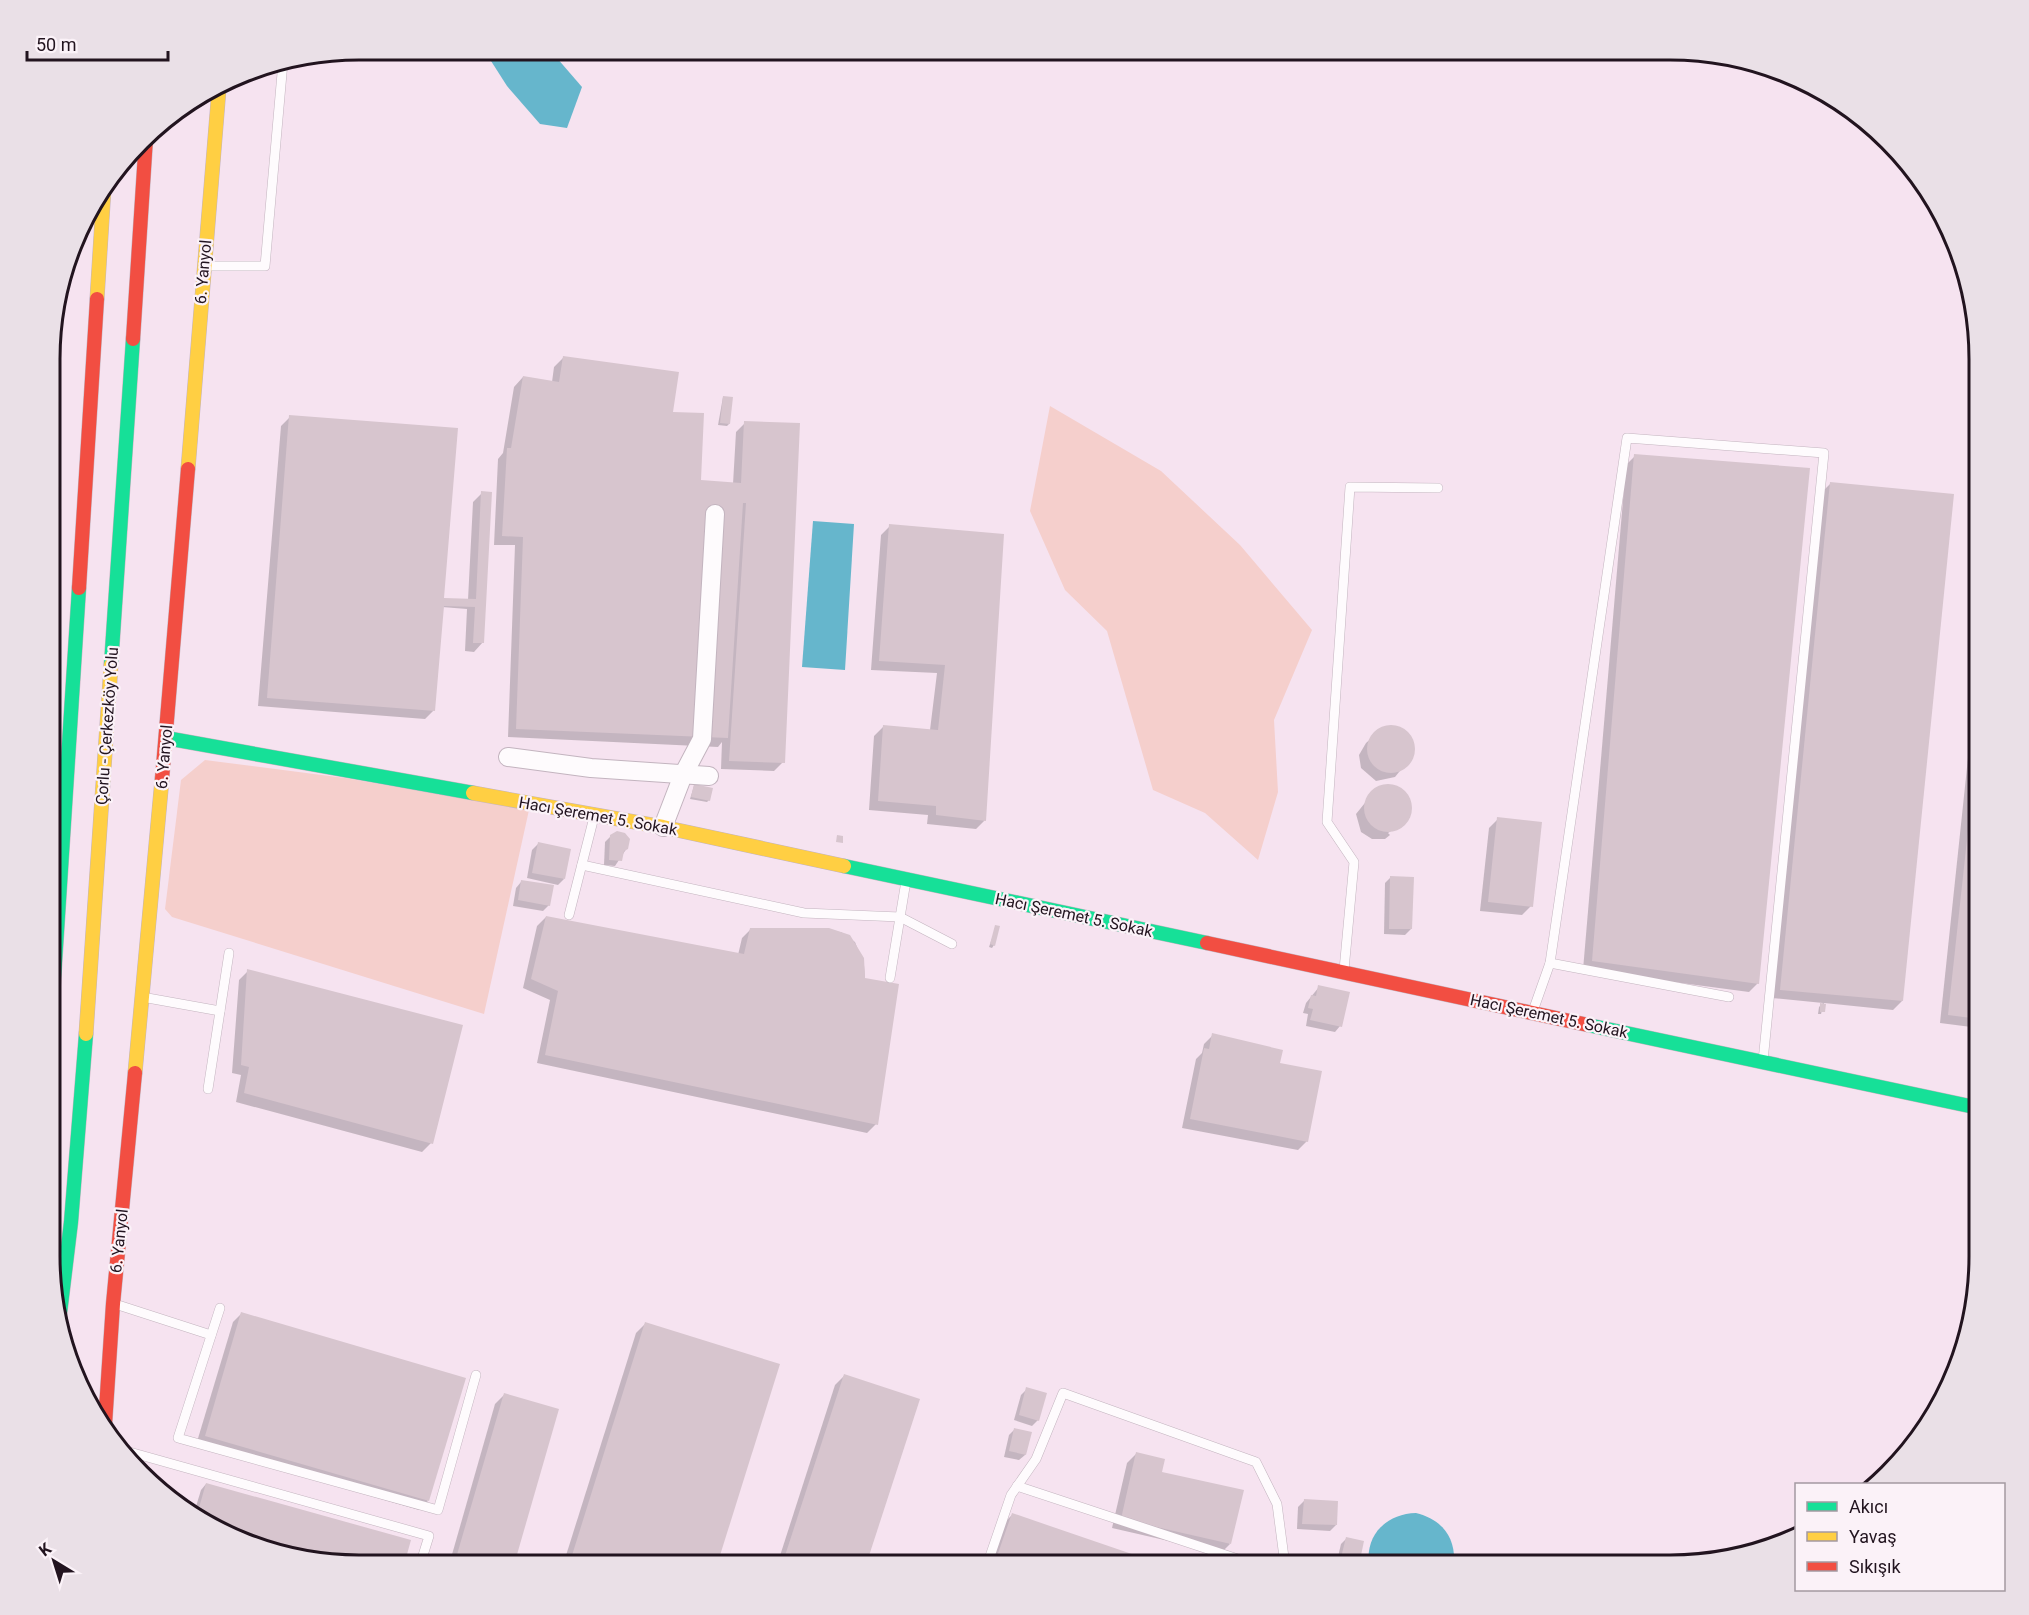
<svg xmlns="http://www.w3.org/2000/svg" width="2029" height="1615" font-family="Roboto,sans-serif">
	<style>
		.green { fill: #f5cfcc }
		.water { fill: #66b6cc }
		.shadow { fill: #0003 }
		.building { fill: #d7c5ce }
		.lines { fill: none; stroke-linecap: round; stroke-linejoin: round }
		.lane-casing { stroke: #c3b4bf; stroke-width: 10 }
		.street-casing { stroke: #c3b4bf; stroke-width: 20 }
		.fast-casing { stroke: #c3b4bf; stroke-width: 15 }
		.slow-casing { stroke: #c3b4bf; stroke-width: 15 }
		.jam-casing { stroke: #c3b4bf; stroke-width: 15 }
		.lane { stroke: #fefbfd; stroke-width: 9 }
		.street { stroke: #fefbfd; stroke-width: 18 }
		.fast { stroke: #16e098; stroke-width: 14 }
		.slow { stroke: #ffcf43; stroke-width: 14 }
		.jam { stroke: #f24e42; stroke-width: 14 }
		.labels { text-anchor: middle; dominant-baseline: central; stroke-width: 4.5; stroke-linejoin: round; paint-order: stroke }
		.street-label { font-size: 16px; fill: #22141f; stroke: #fbf2f8 }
		.rim { fill: none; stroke: #22141f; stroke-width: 3 }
	</style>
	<rect width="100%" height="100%" fill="#f6e3f0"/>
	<!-- green -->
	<g class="green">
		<path d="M1050 406 1161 471 1240 545 1312 630 1274 720 1278 792 1258 860 1205 813 1153 790 1107 631 1065 590 1030 511Z"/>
		<path d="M205 760 345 778 529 810 484 1014 172 917 165 909 181 780Z"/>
	</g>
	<!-- water -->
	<g class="water">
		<path d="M484 50H550L582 87 567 128 540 124 507 86Z"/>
		<path d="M813 521 854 524 845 670 802 667Z"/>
		<path d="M1416 1513C1443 1520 1456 1538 1454 1565H1369C1365 1535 1386 1514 1416 1513Z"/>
	</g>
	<!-- shadow -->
	<g class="shadow">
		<path d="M563 358 671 413 699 482 733 484 736 432 745 423 783 762 774 771 721 769 722 742 718 747 508 737 515 545H494L498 459 503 453 514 387 523 377 552 382 554 367Z"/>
		<path d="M723 397 729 424 727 426 718 425Z"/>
		<path d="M290 417 442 602 468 600 473 502 482 493 483 642 474 652 465 651 467 609 442 607 434 710 425 719 258 706 281 426Z"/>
		<path d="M1635 456 1758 983 1749 992 1583 970 1626 465Z"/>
		<path d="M1831 483 1902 1001 1893 1010 1824 1003 1821 1014H1818L1819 1007 1823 1003 1772 998 1822 492Z"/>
		<path d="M890 526 1003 535 985 820 976 829 927 824 928 815 869 810 874 736 883 727 930 730 937 673 871 670 881 535Z"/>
		<path d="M1979 654V1028L1940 1023Z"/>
		<path d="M1400 729 1410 737 1412 756 1395 777 1376 781 1361 768 1359 755 1366 743 1381 730Z"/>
		<path d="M694 786 709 800 707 802 690 799Z"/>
		<path d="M1377 788H1397L1407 796 1410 809 1406 821 1388 833 1390 835 1385 839H1372L1361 832 1356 814Z"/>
		<path d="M1498 819 1531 906 1522 915 1480 911 1489 828Z"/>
		<path d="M611 836 627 848 615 866 604 865 605 842Z"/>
		<path d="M538 844 564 879 558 885 527 878 532 850Z"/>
		<path d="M1391 877 1411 929 1405 935 1384 934 1385 883Z"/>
		<path d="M521 882 549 905 543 911 513 906 516 888Z"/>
		<path d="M546 917 738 955 742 938 751 929 841 932 855 942 864 965 876 1124 867 1133 537 1063 550 1000 523 988 537 926Z"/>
		<path d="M996 927 994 945 992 948 989 947Z"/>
		<path d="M248 971 431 1143 422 1152 236 1102 241 1075 232 1073 239 980Z"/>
		<path d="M1319 987 1340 1026 1335 1032 1306 1026 1308 1014 1303 1013 1306 1003Z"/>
		<path d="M1213 1035 1278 1064 1307 1141 1298 1150 1182 1128 1196 1059 1202 1053 1204 1044Z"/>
		<path d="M242 1313 428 1501 419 1510 196 1445 233 1322Z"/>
		<path d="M645 1324 778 1365 715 1565H563L636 1333Z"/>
		<path d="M844 1376 918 1400 864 1565H777L835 1385Z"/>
		<path d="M1027 1389 1038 1420 1032 1426 1014 1420 1021 1395Z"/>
		<path d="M504 1395 513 1565H449L495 1404Z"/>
		<path d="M1015 1429 1030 1433 1025 1455 1019 1460 1004 1457 1009 1435Z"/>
		<path d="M1136 1454 1230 1544 1221 1553 1112 1528 1127 1463Z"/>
		<path d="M206 1484 240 1542 194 1513 201 1490Z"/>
		<path d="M1304 1501 1336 1525 1330 1531 1297 1529 1298 1507Z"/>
		<path d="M1012 1515 1160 1565H989L1003 1524Z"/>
		<path d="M1347 1538 1363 1542 1357 1565H1336L1341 1544Z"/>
	</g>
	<!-- building -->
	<g class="building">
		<path d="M563 356 679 372 673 412 704 413 701 480 741 483 744 421 800 423 785 763 729 761 746 503H743L728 738 516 729 523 537 502 536 507 448H511L523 376 559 382Z"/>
		<path d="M723 396 733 397 730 424 720 423Z"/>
		<path d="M289 415 458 428 444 598 476 599 481 491 492 492 484 643H473L475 607 444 606 435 711 267 698Z"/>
		<path d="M1634 454 1810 468 1759 984 1592 961Z"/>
		<path d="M1830 482 1954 494 1903 1001 1780 990Z"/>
		<path d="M889 524 1004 534 986 821 936 815V806L878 801 883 725 938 730 945 665 879 661Z"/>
		<circle cx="1391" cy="749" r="24"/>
		<path d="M1978 738H1979V1019L1948 1015Z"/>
		<path d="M694 784 713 788 710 801 691 797Z"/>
		<circle cx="1388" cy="808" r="24"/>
		<path d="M1497 817 1542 822 1533 907 1488 902Z"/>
		<path d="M617 831 625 833 630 839 628 849 624 851 622 861 609 860 610 835Z"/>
		<path d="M837 835 843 836V843L836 842Z"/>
		<path d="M538 842 571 849 565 879 532 873Z"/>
		<path d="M1390 876 1414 877 1412 929H1389Z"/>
		<path d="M521 880 554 885 550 906 518 900Z"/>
		<path d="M546 916 744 954 750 928H829L850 935 864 958 865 978 899 984 878 1125 545 1055 558 991 531 979Z"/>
		<path d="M995 925 1000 926 995 946 990 944Z"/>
		<path d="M247 969 463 1025 433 1144 244 1093 249 1067 241 1065Z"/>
		<path d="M1318 985 1350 992 1342 1027 1310 1020 1313 1009 1308 1008 1311 995 1316 996Z"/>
		<path d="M1820 1003 1826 1004 1825 1012H1820Z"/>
		<path d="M1212 1033 1283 1050 1280 1063 1322 1071 1308 1142 1190 1119 1204 1048 1209 1049Z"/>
		<path d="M241 1312 466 1378 429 1501 205 1436Z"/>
		<path d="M645 1322 780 1364 717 1565H569Z"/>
		<path d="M844 1374 920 1399 866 1565H782Z"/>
		<path d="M1026 1387 1047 1393 1039 1421 1019 1415Z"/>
		<path d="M504 1393 559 1409 514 1565H454Z"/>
		<path d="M1014 1428 1032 1432 1026 1455 1009 1451Z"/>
		<path d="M1136 1452 1165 1459 1162 1472 1244 1490 1231 1544 1121 1519Z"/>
		<path d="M206 1483 411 1540 404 1565H339L240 1542 197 1515Z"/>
		<path d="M1304 1499 1338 1501 1337 1525 1302 1524Z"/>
		<path d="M1012 1513 1164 1565H994Z"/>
		<path d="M1346 1537 1364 1541 1359 1565 1340 1562Z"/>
	</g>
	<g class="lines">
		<defs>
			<g id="lane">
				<path d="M206 266H265L283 62"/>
				<path d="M582 865 804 913 900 917 952 944"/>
				<path d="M569 915 594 817"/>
				<path d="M1550 963 1729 997"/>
				<path d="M1344 970 1354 862 1327 822 1350 487 1438 488"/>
				<path d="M890 978 906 881"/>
				<path d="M142 997 220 1011"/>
				<path d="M1533 1011 1550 963 1627 438 1824 453 1763 1061"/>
				<path d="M208 1089 229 953"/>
				<path d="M115 1304 211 1335"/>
				<path d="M220 1308 178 1438 438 1510 476 1375"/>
				<path d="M126 1451 429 1536 420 1565"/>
				<path d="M1017 1486 1256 1565"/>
				<path d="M987 1565 1011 1495 1036 1459 1063 1393 1256 1462 1277 1504 1285 1565"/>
			</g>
			<g id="street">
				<path d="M508 757 591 768 709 776"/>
				<path d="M663 827 683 775 702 739 715 514"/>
			</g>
			<g id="fast">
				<path d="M111 665 133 339"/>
				<path d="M166 738 473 793"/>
				<path d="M844 866 1207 943"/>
				<path d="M51 1025 79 588"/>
				<path d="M1588 1025 1979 1108"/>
				<path d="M60 1313 71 1222 86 1034"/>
			</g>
			<g id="slow">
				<path d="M97 299 104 188"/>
				<path d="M188 469 219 89"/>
				<path d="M473 793 663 827 844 866"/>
				<path d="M86 1034 111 665"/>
				<path d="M135 1073 162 779"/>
			</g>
			<g id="jam">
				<path d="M133 339 146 138"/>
				<path d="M79 588 97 299"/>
				<path d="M162 779 188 469"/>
				<path d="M1207 943 1588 1025"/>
				<path d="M105 1424 113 1304 135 1073"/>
			</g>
		</defs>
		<!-- lane casing -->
		<use href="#lane" class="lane-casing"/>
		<!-- street casing -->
		<use href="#street" class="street-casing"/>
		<!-- fast casing -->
		<use href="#fast" class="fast-casing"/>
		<!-- slow casing -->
		<use href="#slow" class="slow-casing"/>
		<!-- jam casing -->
		<use href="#jam" class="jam-casing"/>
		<!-- lane -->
		<use href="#lane" class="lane"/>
		<!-- street -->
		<use href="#street" class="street"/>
		<!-- fast -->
		<use href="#fast" class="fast"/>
		<!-- slow -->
		<use href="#slow" class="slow"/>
		<!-- jam -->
		<use href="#jam" class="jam"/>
	</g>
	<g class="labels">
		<!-- street labels -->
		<g class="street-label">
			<text transform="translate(203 272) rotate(-85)">6. Yanyol</text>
			<text transform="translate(107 726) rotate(-86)">Çorlu - Çerkezköy Yolu</text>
			<text transform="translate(164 757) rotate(-85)">6. Yanyol</text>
			<text transform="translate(598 816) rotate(10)">Hacı Şeremet 5. Sokak</text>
			<text transform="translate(1074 915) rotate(12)">Hacı Şeremet 5. Sokak</text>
			<text transform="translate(1549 1016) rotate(12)">Hacı Şeremet 5. Sokak</text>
			<text transform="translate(119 1241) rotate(-84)">6. Yanyol</text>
		</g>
	</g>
	<!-- crop -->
	<path d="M0 0H2029V1615H0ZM359 60H1670A299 299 0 0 1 1969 359V1256A299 299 0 0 1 1670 1555H359A299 299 0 0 1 60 1256V359A299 299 0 0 1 359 60Z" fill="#eae0e7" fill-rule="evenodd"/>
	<path class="rim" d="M359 60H1670A299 299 0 0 1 1969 359V1256A299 299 0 0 1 1670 1555H359A299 299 0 0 1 60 1256V359A299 299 0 0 1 359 60Z"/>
	<!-- legend -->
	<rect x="1795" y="1483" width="210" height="108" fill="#fbf2f8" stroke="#a499a1" stroke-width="1.5"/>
	<rect x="1807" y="1502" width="30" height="9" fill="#16e098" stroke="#a499a1" stroke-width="1.5"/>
	<text x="1849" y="1513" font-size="18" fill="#22141f">Akıcı</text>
	<rect x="1807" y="1532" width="30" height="9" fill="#ffcf43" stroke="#a499a1" stroke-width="1.5"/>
	<text x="1849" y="1543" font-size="18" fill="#22141f">Yavaş</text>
	<rect x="1807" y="1562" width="30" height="9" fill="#f24e42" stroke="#a499a1" stroke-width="1.5"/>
	<text x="1849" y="1573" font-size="18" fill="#22141f">Sıkışık</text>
	<!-- north arrow -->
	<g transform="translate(54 1561) rotate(322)" stroke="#fbf2f8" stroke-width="4.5" paint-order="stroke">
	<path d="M0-4.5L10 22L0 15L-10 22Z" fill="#22141f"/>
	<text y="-9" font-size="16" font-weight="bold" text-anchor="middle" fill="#22141f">K</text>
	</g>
	<!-- scale -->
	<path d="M27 51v9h141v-9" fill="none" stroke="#22141f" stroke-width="3"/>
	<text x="36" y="51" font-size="18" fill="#22141f" stroke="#fbf2f8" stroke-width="4.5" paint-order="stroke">50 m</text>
</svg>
